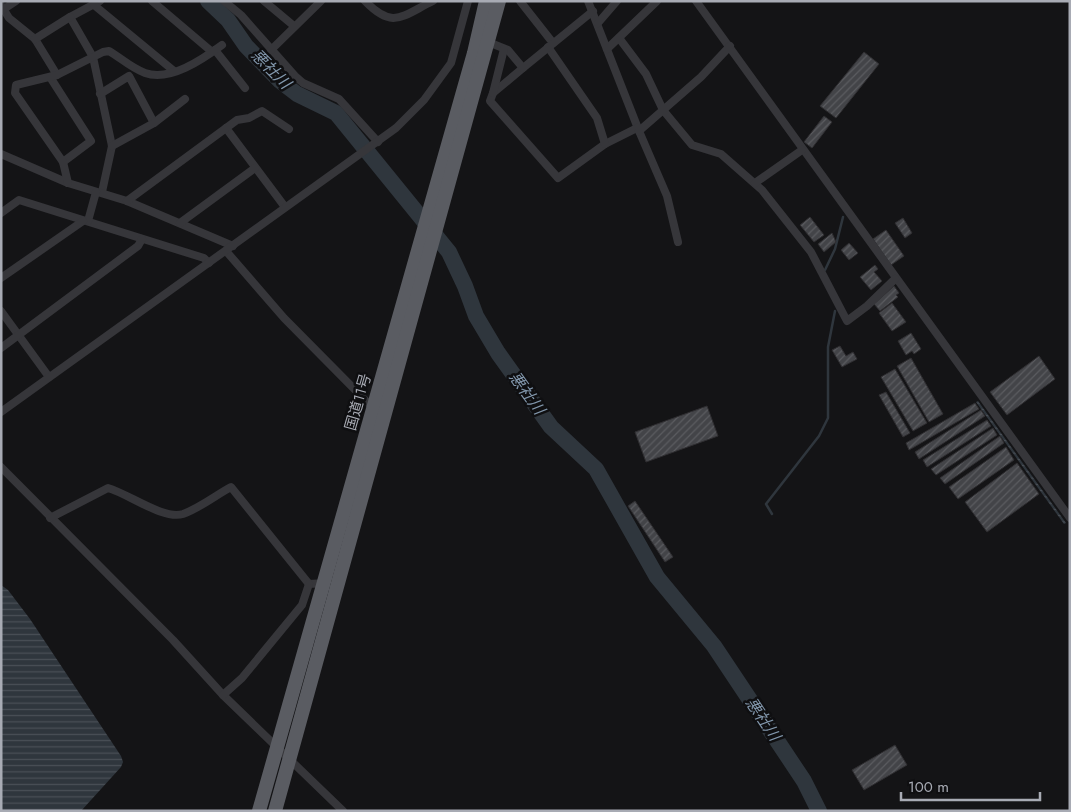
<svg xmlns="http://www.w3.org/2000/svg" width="1071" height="812" font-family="Jost,'Noto Sans JP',sans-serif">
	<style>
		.water { fill: url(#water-rules) }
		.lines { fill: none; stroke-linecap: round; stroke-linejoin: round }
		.stream { stroke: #2f363d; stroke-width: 2.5 }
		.river { stroke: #2f363d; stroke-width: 16 }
		.building { fill: url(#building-hatch); stroke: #2f2e31 }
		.minor { stroke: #36363a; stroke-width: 8 }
		.trunk { stroke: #5a5c62; stroke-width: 14 }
		.labels { text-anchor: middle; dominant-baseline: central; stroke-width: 5; stroke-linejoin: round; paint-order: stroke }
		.street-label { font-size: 15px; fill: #a8abb4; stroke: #0f0f11 }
		.water-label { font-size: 16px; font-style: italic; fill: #8297ac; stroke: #0f0f11 }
	</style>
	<defs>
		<pattern id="water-rules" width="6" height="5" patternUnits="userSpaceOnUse" patternTransform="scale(1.25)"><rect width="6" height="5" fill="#2f363d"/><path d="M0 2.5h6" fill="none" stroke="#4a5057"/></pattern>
		<pattern id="building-hatch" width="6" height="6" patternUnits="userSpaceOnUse" patternTransform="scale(1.25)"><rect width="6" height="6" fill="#434448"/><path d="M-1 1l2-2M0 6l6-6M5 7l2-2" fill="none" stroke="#5b5c60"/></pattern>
	</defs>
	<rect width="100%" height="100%" fill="#141416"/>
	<!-- water -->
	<g class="water">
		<path d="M978 401 1066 523 1064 524 976 402Z"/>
		<path d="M1 585 8 590 30 619 121 756 123 762 121 767 81 811H1Z"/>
	</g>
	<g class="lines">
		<!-- stream -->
		<g class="stream">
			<path d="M825 270 835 249 843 217"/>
			<path d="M772 514 766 504 819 436 828 418V347L835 311"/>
		</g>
		<!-- river -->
		<path class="river" d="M208 1 228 20 246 46 280 81 297 94 336 113 449 252 465 286 476 316 498 353 551 427 596 469 657 577 714 646 804 781 819 811"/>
	</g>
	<!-- building -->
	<g class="building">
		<path d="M864 52 879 64 836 118 820 106Z"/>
		<path d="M824 116 832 122 812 148 804 142Z"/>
		<path d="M810 217 824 235 814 242 800 225Z"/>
		<path d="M903 218 912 233 905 238 895 223Z"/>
		<path d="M886 230 904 256 891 265 873 239Z"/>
		<path d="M832 233 836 242 824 252 818 244Z"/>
		<path d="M849 243 858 253 849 260 841 250Z"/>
		<path d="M875 265 878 269 874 272 882 281 871 290 860 277Z"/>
		<path d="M894 286 899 293 896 295 898 297 880 311 874 304Z"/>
		<path d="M892 303 906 322 892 331 879 313Z"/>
		<path d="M911 333 921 349 914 354 912 351 906 355 898 341Z"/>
		<path d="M840 346 846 356 853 352 857 359 842 367 832 350Z"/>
		<path d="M1039 356 1055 379 1007 415 990 392Z"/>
		<path d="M911 358 943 414 929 422 897 366Z"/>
		<path d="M895 369 927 423 913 431 881 377Z"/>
		<path d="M886 392 910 433 903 437 879 395Z"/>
		<path d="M975 403 979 409 909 450 906 443Z"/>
		<path d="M707 406 718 436 646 462 635 432Z"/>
		<path d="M981 410 985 416 919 459 915 452Z"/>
		<path d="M987 420 991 426 927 467 923 460Z"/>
		<path d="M993 428 997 435 936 475 931 469Z"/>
		<path d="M1000 436 1004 443 945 484 940 478Z"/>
		<path d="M1006 447 1014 460 958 499 949 487Z"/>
		<path d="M1017 463 1039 494 987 532 965 502Z"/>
		<path d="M635 501 673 557 665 562 628 506Z"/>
		<path d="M895 745 907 765 864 790 852 770Z"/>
	</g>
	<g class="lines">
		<!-- minor -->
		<g class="minor">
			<path d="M100 1 70 17 93 57 112 146 102 192"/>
			<path d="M152 1 211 51"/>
			<path d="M224 1 241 15 295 76 303 83 339 99 378 142"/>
			<path d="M264 1 294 26"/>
			<path d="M365 1C393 30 402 16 433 1"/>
			<path d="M520 1 553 43"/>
			<path d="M588 1 639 131 667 196 678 242"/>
			<path d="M696 1 1070 518"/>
			<path d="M1 5 9 18 35 39 57 75"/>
			<path d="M94 5 174 71"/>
			<path d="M4 9 16 1"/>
			<path d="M598 23 617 1"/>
			<path d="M619 38 646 74 663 110 692 145 721 154 762 190 811 252 847 321 867 306 895 279"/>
			<path d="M35 39 70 17"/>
			<path d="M488 42 508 50 523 68 493 93 490 101 558 178 605 144 637 128"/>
			<path d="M548 47 597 118 605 144"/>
			<path d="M607 49 657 1"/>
			<path d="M215 50 245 88"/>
			<path d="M271 50 321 1"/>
			<path d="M523 68 593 11"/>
			<path d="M50 77 91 141 63 162"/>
			<path d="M493 93 504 49"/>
			<path d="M100 94 129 76 154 123"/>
			<path d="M226 128 285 207"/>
			<path d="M639 131 701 77 730 46"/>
			<path d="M112 146 154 123 185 99"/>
			<path d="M1 154 68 183 127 201 233 246"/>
			<path d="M68 183 63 162 15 93 16 85 57 75 103 52 109 51C121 58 131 68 145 73 170 82 203 59 222 45"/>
			<path d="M755 183 802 150"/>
			<path d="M127 201 237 120 249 118 262 111 289 129"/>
			<path d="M1 213 19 200 204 258 209 263"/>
			<path d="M88 221 96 192"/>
			<path d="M180 223 255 168"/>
			<path d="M226 251 284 318 375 410"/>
			<path d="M1 278 83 221"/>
			<path d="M1 311 49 377"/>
			<path d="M1 348 138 246 142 239"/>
			<path d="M1 412 396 128 424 100 451 63 468 1"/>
			<path d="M1 467 173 640 223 695 343 811"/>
			<path d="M50 518 108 488C129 494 163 520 183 514 200 508 216 495 231 487L309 584 326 583"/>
			<path d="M223 695 242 678 302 605 309 584"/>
		</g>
		<!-- trunk -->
		<g class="trunk">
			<path d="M259 811 474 53 486 1"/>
			<path d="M275 811 499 1"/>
		</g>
	</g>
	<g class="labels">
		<!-- street labels -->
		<g class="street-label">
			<text transform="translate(358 402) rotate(-74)">国道11号</text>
		</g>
		<!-- water labels -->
		<g class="water-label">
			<text transform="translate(271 69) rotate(45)">悪社川</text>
			<text transform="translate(527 393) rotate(54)">悪社川</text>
			<text transform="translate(763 719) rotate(56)">悪社川</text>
		</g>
	</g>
	<!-- border -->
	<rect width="1071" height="812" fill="none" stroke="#a8abb4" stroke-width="5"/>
	<!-- scale -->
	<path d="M901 792v8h139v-8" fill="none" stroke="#a8abb4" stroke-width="2.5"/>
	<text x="908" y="792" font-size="15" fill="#a8abb4" stroke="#0f0f11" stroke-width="4" paint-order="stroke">100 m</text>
</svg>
